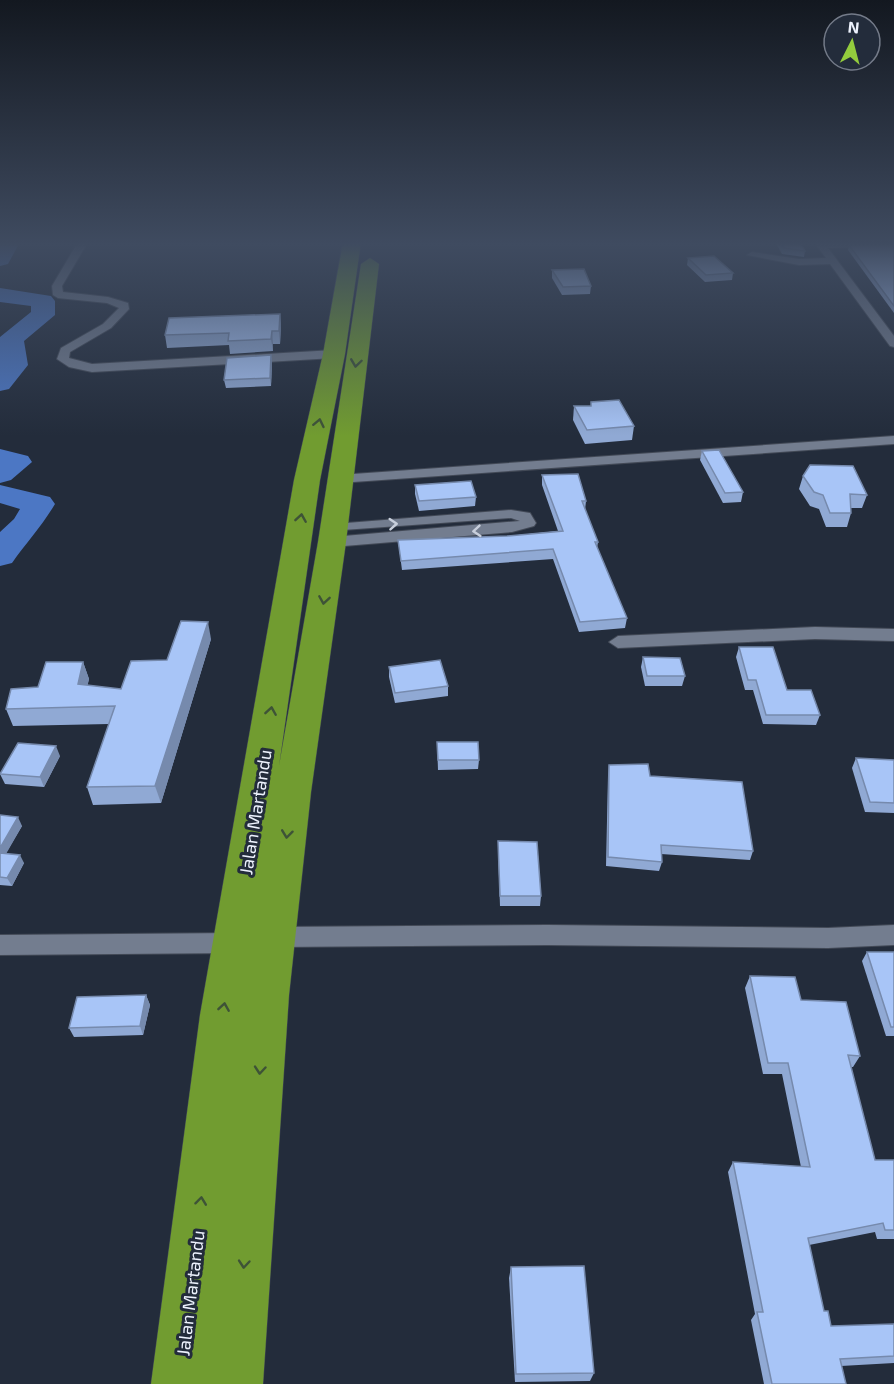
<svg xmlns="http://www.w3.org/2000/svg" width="894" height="1384" font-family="'Exo 2',sans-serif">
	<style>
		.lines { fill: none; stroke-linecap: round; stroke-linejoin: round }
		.river { fill: #4c77c4; fill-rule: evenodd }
		.street-casing { stroke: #424956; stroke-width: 2 }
		.highway-casing { stroke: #424956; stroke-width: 1 }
		.street { fill: #737d8f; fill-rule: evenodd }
		.highway { fill: #719c30; fill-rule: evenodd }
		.wall { fill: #90a9d4 }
		.shaded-wall { fill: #768aad }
		.building { fill: #a8c5f7; stroke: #768aad; stroke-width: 1.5 }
		.oneway { stroke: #3e5337 }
		.oneway2 { stroke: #c8cfdc }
		.labels { text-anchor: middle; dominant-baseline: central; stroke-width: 6; stroke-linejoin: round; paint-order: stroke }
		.street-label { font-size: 18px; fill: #edf2fd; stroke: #232c3b }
	</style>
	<rect width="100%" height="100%" fill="#232c3b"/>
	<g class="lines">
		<!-- river -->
		<g class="river">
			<path d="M0 242H20L8 264 0 266Z"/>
			<path d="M0 288 51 296 55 301V315L24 341 28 365 9 389 0 391V337L31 312V306L0 302Z"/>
			<path d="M0 449 28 456 32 462 11 480 0 483Z"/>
			<path d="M0 485 50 497 55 504C42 526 26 543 12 563L0 566V532L14 519 20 509 0 503Z"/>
		</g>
		<defs>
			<g id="street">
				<path d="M78 242H88L62 286 63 292 108 297 128 303 129 309 111 328 70 352 69 358 92 364 334 350 340 354 334 358 92 372 69 367 57 359 61 348 103 324 119 308 107 303 58 298 53 295 52 286Z"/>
				<path d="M814 242H894V246L828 248 894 336V347L890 346 830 264 799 265 747 255 752 252 799 259 826 258Z"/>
				<path d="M894 436V444L339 483 332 479 339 475Z"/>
				<path d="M511 510 530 513 536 523 534 526 512 532 332 547 324 542 332 537 520 521 511 518 329 531 327 528 329 525 334 524Z"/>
				<path d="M815 627 894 629V641L815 639 618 648 609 642 618 636Z"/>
				<path d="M547 925 828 928 894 925V945L828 948 547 945 274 947 266 944 263 937 266 930 274 927Z"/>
				<path d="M235 933 243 936 246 943 243 950 235 953 0 955V935Z"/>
			</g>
			<path id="highway" d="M343 242H361L345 354 320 480 279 766 318 542 361 264 370 258 379 264 346 542 311 792 289 995 263 1384H151L200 1015 294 480 323 354Z"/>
		</defs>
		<!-- street casing -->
		<use href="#street" class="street-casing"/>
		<!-- highway casing -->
		<use href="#highway" class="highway-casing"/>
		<!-- street -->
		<use href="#street" class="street"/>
		<!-- highway -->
		<use href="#highway" class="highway"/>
	</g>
	<!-- wall -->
	<g class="wall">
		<path d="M775 242H800L805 251 804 257 782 254Z"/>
		<path d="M894 244V313L848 250 849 245Z"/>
		<path d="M688 258 733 273 732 280 705 282 687 265Z"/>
		<path d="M552 270 591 286 590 294 562 295 552 278Z"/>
		<path d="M280 314 281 326 280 344H273V351L230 354 229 345 167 348 165 335Z"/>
		<path d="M271 355 272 364 271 386 226 388 224 380Z"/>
		<path d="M574 406 634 426 632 440 585 444 573 420Z"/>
		<path d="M702 451 743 492 741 502 723 503 700 460Z"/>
		<path d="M542 475 586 501 585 510 598 542 597 548 627 618 625 628 579 632 553 559 402 570 398 540 507 536 558 531 542 485Z"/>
		<path d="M803 476 867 495 862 508H851V513L847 527H826L819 509 810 506 799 489Z"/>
		<path d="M415 485 476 497 475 506 419 511 415 494Z"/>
		<path d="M211 639 161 803 93 805 87 787 109 724 13 726 6 709 38 687 83 662 89 679 87 686 121 689 167 660Z"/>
		<path d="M739 647 787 690 820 715 816 725 763 724 753 690H745L736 657Z"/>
		<path d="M643 657 685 676 682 686H645L641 667Z"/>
		<path d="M389 667 448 686V696L395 703 389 677Z"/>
		<path d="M437 742 479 760 478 769 438 770Z"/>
		<path d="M60 756 44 787 5 784 0 774Z"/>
		<path d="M856 758 894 760V813L865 812 852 768Z"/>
		<path d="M609 765 650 776 753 851 750 860 661 854 662 862 659 871 606 866 608 775Z"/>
		<path d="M0 815 22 826 6 853 24 863 12 886 0 885Z"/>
		<path d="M498 841 541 896 540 906H500L498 851Z"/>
		<path d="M867 952H894V1036H886L862 961Z"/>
		<path d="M750 976 801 1000 860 1056 853 1067H851L875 1160H894V1239H877L875 1232 809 1245 824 1311 831 1326 894 1324V1363L841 1366 846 1384H764L751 1320 755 1314 728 1172 733 1162 801 1167 782 1074H763L745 988Z"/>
		<path d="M146 995 150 1005 143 1035 74 1037 69 1028Z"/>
		<path d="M511 1267 594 1373 590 1381 515 1382 509 1278Z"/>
	</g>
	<!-- shaded-wall -->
	<g class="shaded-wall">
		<path d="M280 314 281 326 280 344 279 331Z"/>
		<path d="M272 331 273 344V351L271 339Z"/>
		<path d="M271 355 272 364 271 386 270 378Z"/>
		<path d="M208 622 211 639 161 803 155 786Z"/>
		<path d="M83 662 89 679 84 702 78 684Z"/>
		<path d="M56 746 60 756 44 787 40 777Z"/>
		<path d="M18 817 22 826 2 861 0 858V848Z"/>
		<path d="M20 855 24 863 12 886 7 878Z"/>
		<path d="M146 995 150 1005 143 1035 140 1026Z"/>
	</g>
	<!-- building -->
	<g class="building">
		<path d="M780 242H800L805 251 784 248Z"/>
		<path d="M894 244V306L849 245Z"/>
		<path d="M714 256 733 273 706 275 688 258Z"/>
		<path d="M584 269 591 286 563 287 552 270Z"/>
		<path d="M280 314 279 331H272L271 339 228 341 229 333 165 335 169 318Z"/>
		<path d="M271 355 270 378 224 380 227 358Z"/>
		<path d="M619 400 634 426 587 430 574 406H591V402Z"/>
		<path d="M719 450 743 492 725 493 702 451Z"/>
		<path d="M810 465 853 466 867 495 850 494 851 513H830L823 495 814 492 803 476Z"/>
		<path d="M578 474 586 501H582L598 542H595L627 618 580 622 553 549 401 561 398 540 507 536 563 531 542 475Z"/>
		<path d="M471 481 476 497 419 501 415 485Z"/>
		<path d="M181 621 208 622 155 786 87 787 115 706 6 709 11 689 38 687 46 662H83L78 684 121 689 131 661 167 660Z"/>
		<path d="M739 647H773L787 690H811L820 715H766L756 680H748Z"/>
		<path d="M643 657 680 658 685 676H647Z"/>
		<path d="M440 660 448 686 395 693 389 667Z"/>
		<path d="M437 742H478L479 760H438Z"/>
		<path d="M18 743 56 746 40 777 0 774Z"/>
		<path d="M856 758 894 760V803L870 802Z"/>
		<path d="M648 764 650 776 742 782 753 851 661 845 662 862 608 857 609 765Z"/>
		<path d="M0 815 18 817 0 848Z"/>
		<path d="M498 841 537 842 541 896H500Z"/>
		<path d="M0 853 20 855 7 878 0 877Z"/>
		<path d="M867 952H894V1027H891Z"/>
		<path d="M750 976 795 977 801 1000 846 1002 860 1056 848 1055 875 1160H894V1230H885L883 1223 808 1238 824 1311H828L831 1326 894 1324V1356L840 1359 846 1384H772L757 1312H763L733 1162 810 1167 788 1063H768Z"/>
		<path d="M146 995 140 1026 69 1028 77 997Z"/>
		<path d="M584 1266 594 1373 516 1374 511 1267Z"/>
	</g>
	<!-- one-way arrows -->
	<defs><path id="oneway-chevron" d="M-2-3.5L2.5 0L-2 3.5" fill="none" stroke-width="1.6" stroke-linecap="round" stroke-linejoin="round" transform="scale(1.5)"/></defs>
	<g class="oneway">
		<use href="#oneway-chevron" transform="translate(356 363) rotate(98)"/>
		<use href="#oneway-chevron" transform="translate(319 423) rotate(-78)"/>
		<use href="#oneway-chevron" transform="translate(301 518) rotate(-81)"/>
		<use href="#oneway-chevron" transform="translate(324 600) rotate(99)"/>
		<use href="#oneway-chevron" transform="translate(271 711) rotate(-81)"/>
		<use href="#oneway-chevron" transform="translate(287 834) rotate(97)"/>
		<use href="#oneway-chevron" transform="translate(224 1007) rotate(-81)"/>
		<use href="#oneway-chevron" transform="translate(260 1070) rotate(95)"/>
		<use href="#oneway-chevron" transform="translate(201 1201) rotate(-83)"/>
		<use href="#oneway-chevron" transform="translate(244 1264) rotate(95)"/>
	</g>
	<g class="oneway2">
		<use href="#oneway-chevron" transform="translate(393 524) rotate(-4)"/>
		<use href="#oneway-chevron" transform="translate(477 531) rotate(175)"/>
	</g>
	<!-- sky -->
	<linearGradient id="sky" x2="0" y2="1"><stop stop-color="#131820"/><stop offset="0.56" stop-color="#3f4b60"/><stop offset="1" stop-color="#3f4b60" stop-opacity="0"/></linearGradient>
	<rect width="894" height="436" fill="url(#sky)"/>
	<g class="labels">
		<!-- street labels -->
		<g class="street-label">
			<text transform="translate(255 812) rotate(-81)">Jalan Martandu</text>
			<text transform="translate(190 1293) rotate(-83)">Jalan Martandu</text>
		</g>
	</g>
	<!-- north arrow -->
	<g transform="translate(852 42) rotate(6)"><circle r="28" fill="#232c3b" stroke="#747b89" stroke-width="1.5"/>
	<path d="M0-4.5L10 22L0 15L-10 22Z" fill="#93cc3d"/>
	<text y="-9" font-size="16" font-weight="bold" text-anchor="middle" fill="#edf2fd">N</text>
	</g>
</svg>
